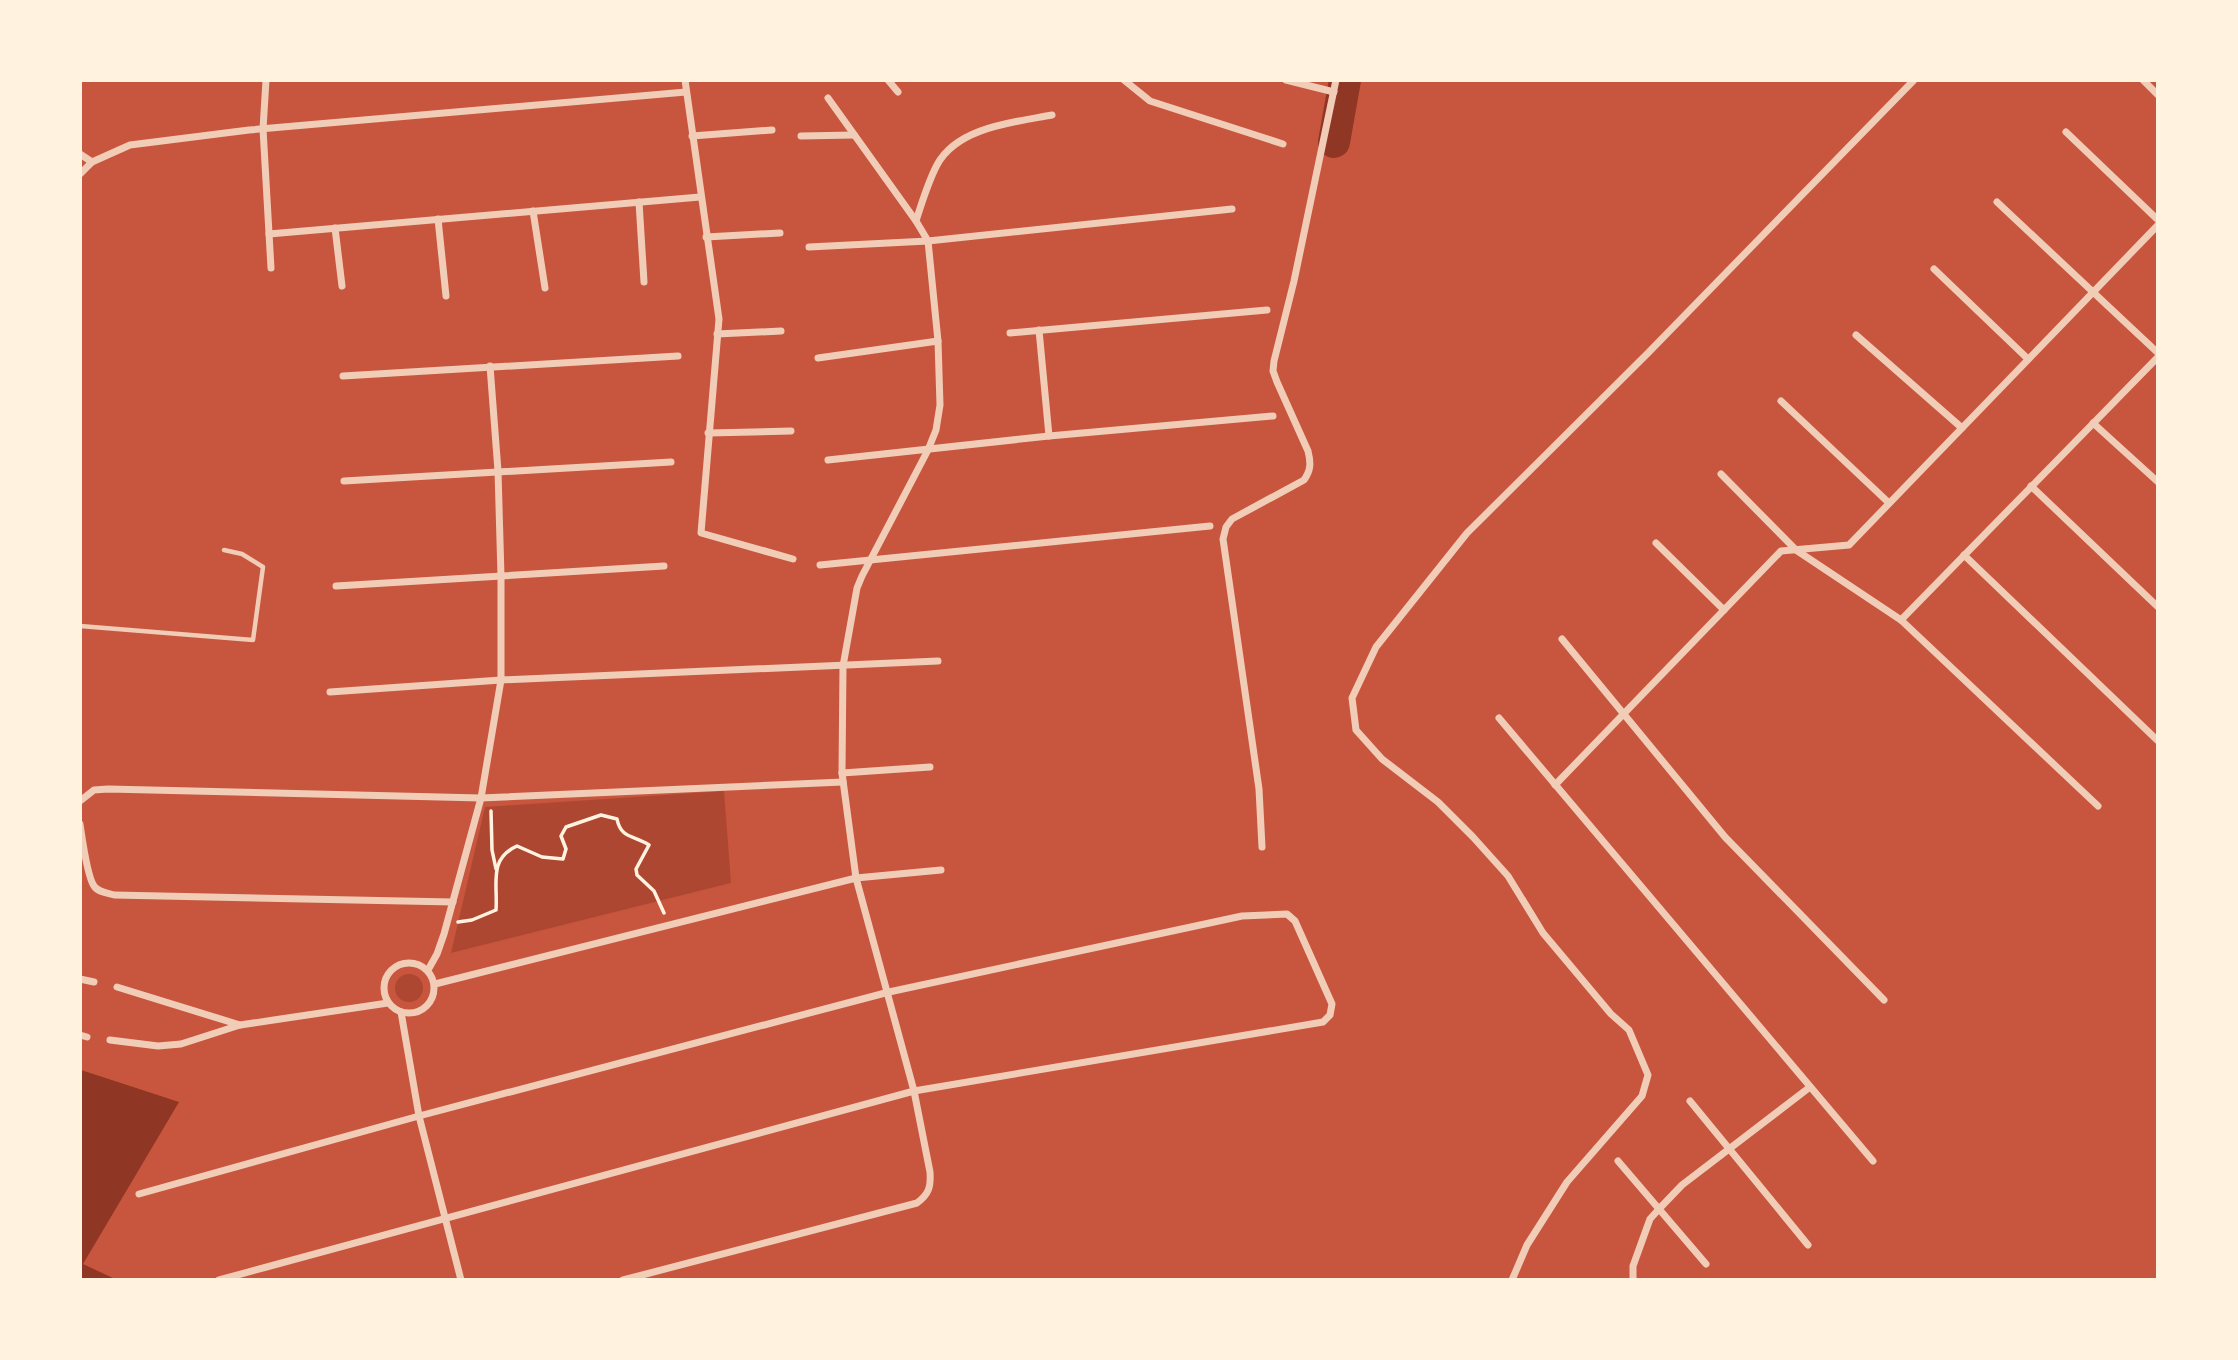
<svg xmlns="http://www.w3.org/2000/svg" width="2238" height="1360" font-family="'DM Sans',sans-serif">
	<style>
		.green { fill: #ae4732 }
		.water { fill: #8f3625 }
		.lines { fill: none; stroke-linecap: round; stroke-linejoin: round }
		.river { stroke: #8f3625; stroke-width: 32 }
		.path { stroke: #fff3e0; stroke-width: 3.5 }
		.service { stroke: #f1ccb7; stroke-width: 4.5 }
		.minor { stroke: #f1ccb7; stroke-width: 7 }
	</style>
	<rect width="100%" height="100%" fill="#c8553d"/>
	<!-- green -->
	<g class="green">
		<path d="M724 791 731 883 451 953 485 807Z"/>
		<circle cx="409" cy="988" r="14"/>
	</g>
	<!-- water -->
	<path class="water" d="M81 1070 179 1102 83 1264 115 1279H81Z"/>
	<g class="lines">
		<!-- river -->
		<path class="river" d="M1334 142 1345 80"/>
		<!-- path -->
		<g class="path">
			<path d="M491 811 492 850 496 869"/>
			<path d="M458 922 472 920 496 910C498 884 488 859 517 846L542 857 563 859 566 849 561 836 566 827 601 815 617 819C621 839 634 835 649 845L636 869 637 875 654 891 664 913"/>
		</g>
		<!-- service -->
		<path class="service" d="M80 626 253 640 263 567 242 554 224 550"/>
		<!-- minor -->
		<g class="minor">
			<path d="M266 80 263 129 271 268"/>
			<path d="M685 80 719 319 701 533 793 559"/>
			<path d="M888 80 898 92"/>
			<path d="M1124 80 1150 101 1283 144"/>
			<path d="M1286 80 1334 92"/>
			<path d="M2143 80 2158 95"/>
			<path d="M828 98 916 221"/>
			<path d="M2066 132 2158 220"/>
			<path d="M692 136 772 130"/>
			<path d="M801 136 854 135"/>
			<path d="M80 154 92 162 80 174"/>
			<path d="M92 162 130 145 249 130 686 92"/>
			<path d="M639 202 644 282"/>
			<path d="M1997 202 2158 353"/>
			<path d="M533 211 545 288"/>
			<path d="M438 219 446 296"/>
			<path d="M335 228 342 286"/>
			<path d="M269 234 700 197"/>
			<path d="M706 237 780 233"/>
			<path d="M809 247 928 241 1232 209"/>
			<path d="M1934 269 2028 359"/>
			<path d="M1039 330 1049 436"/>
			<path d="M1010 333 1267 310"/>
			<path d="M717 334 781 331"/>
			<path d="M1856 335 1962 428"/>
			<path d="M818 358 938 341"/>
			<path d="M343 376 678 356"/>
			<path d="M1781 401 1889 503"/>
			<path d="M2093 423 2158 482"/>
			<path d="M708 433 791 431"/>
			<path d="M828 460 1049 436 1273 416"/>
			<path d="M1721 474 1796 550 1901 620 2098 806"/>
			<path d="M344 481 671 462"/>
			<path d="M2031 486 2158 607"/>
			<path d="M1656 543 1724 610"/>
			<path d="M1964 555 2157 740"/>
			<path d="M820 565 1210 526"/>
			<path d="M336 586 664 566"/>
			<path d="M1901 620 2158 357"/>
			<path d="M1562 639 1725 837 1884 1000"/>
			<path d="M330 692 501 680 938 661"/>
			<path d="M1499 718 1873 1161"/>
			<path d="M842 773 930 767"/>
			<path d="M1555 785 1781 551 1849 545 2158 225"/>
			<path d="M80 801 94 790 108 789 481 798 843 782"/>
			<path d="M80 824C82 837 87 876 94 886 98 892 107 893 114 895L453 902"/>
			<path d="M1262 847 1259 789 1223 539 1226 527 1232 519 1304 480C1311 470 1311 463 1308 451L1277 382 1273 371 1274 361 1294 281 1336 80"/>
			<circle cx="409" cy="988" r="25"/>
			<path d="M428 970 437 954 444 934 481 798 501 680V576L498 471 490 366"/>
			<path d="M80 979 94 982"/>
			<path d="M435 984 856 878 941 870"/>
			<path d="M117 987 240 1025"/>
			<path d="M401 1012 419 1116 461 1280"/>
			<path d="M80 1035 87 1037"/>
			<path d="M110 1040 158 1046 181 1044 240 1025 388 1003"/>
			<path d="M1690 1101 1808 1245"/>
			<path d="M1618 1161 1706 1264"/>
			<path d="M139 1194 419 1116 889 992 1242 916 1287 914 1295 921 1332 1004 1330 1015 1323 1022 914 1091 219 1280"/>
			<path d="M623 1280 917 1203C929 1194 931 1187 930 1172L914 1091 856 878 842 773 843 666 857 588 862 576 928 450 936 430 940 405 938 341 928 241 916 221C922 202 928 182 937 165 957 127 1015 122 1052 115"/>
			<path d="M1512 1280 1527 1245 1567 1182 1642 1096 1648 1075 1629 1030 1611 1014 1543 933 1508 876 1473 837 1438 802 1382 759 1356 730 1352 698 1376 647 1467 533 1648 353 1914 80"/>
			<path d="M1633 1280V1266L1650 1219 1659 1209 1682 1185 1810 1087"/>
		</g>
	</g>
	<!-- border -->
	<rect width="2238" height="1360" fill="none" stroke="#fff3e0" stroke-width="164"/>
</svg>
